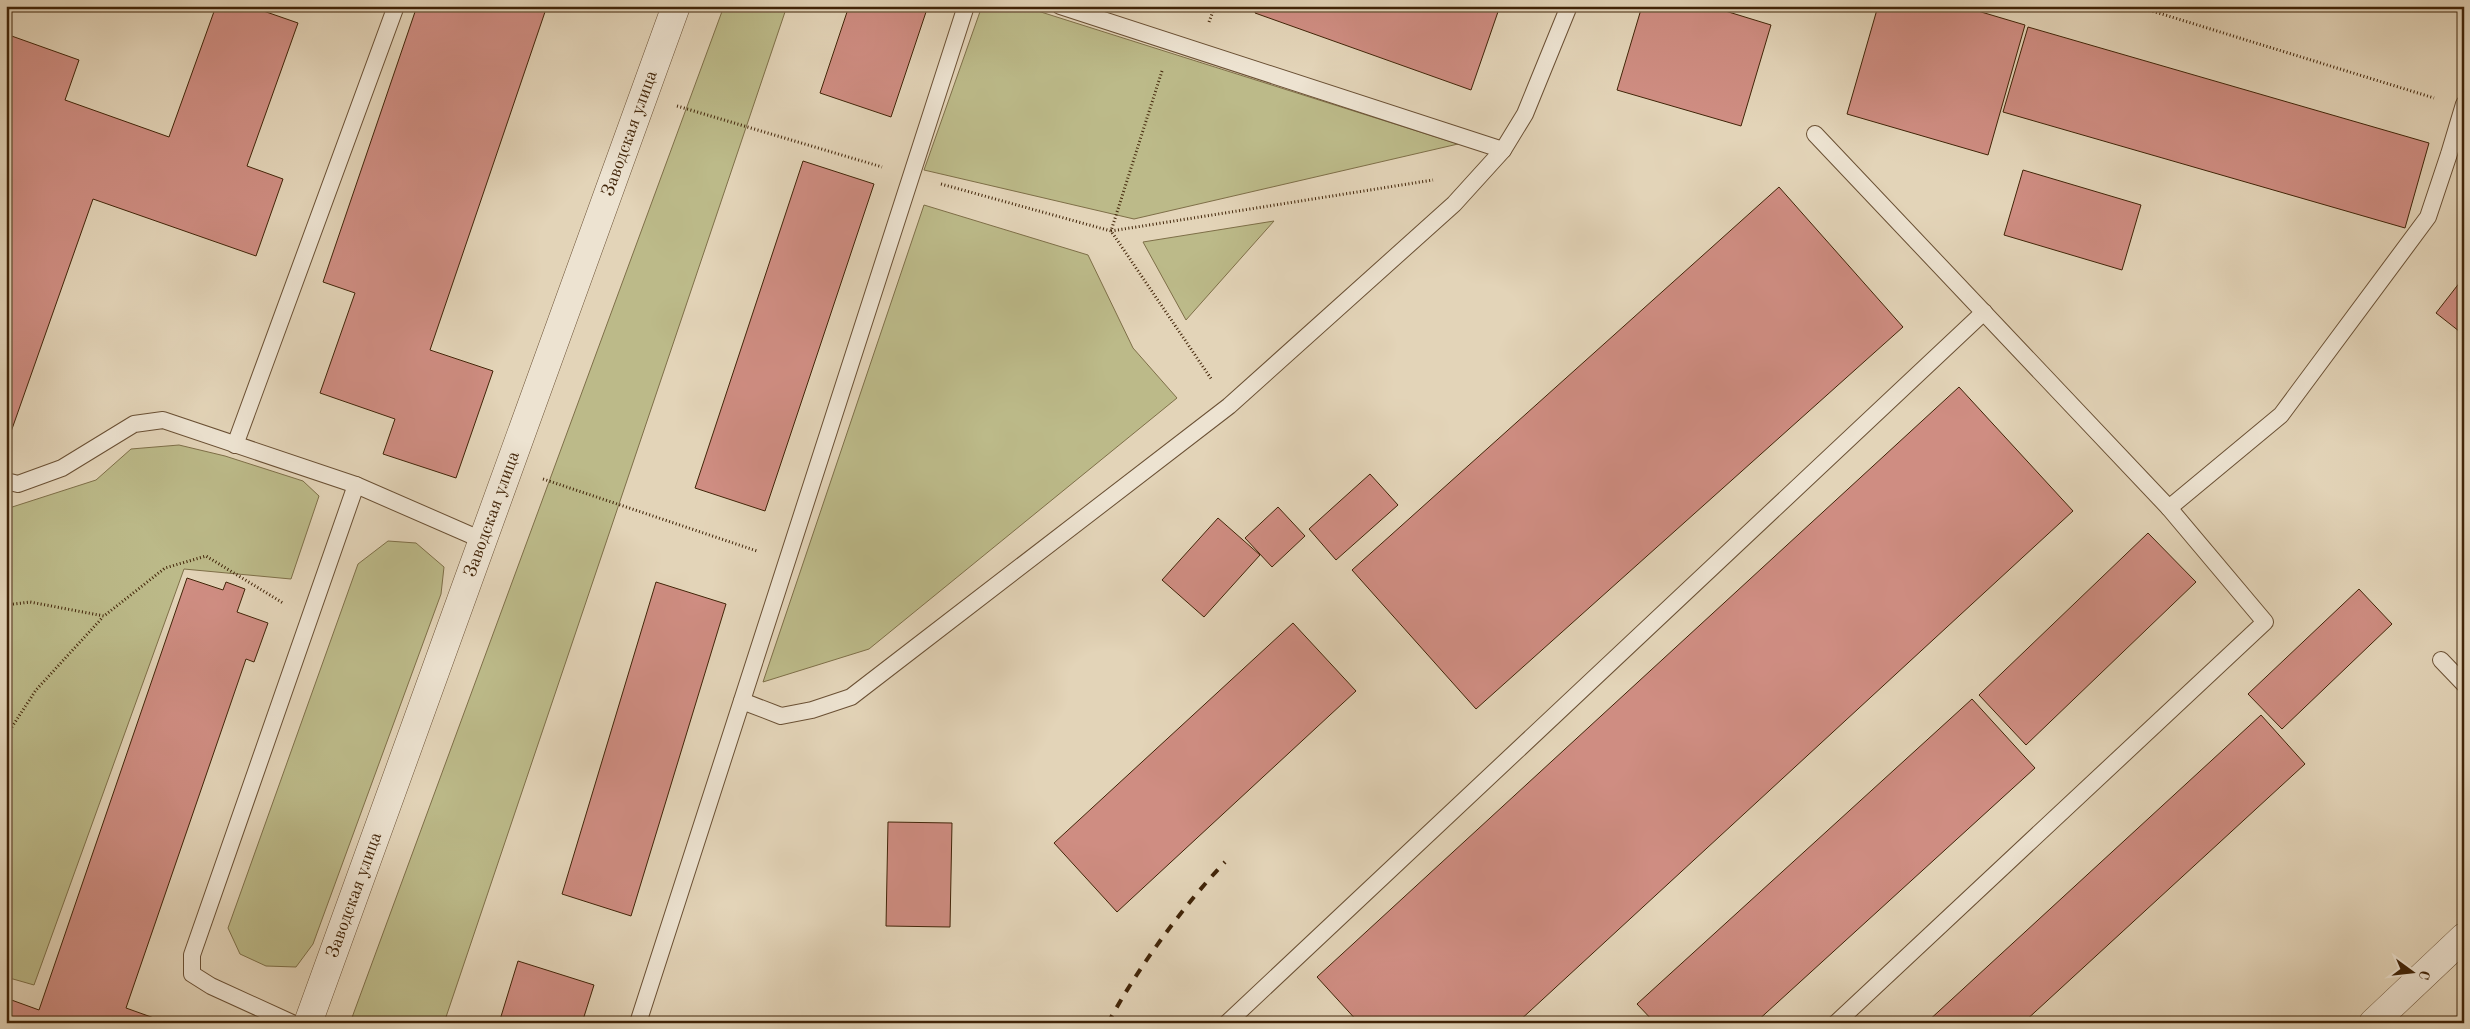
<svg xmlns="http://www.w3.org/2000/svg" width="2470" height="1029" font-family="'Old Standard TT',serif">
	<style>
		.green { fill: #bcba89; stroke: #7e6f48 }
		.building { fill: #cf8d82; stroke: #412408 }
		.lines { fill: none; stroke-linecap: round; stroke-linejoin: round }
		.lane-casing { stroke: #6a5034; stroke-width: 18 }
		.street-casing { stroke: #6a5034; stroke-width: 29 }
		.path { stroke: #412408; stroke-width: 3; stroke-dasharray: 1 2.5; stroke-linecap: butt }
		.lane { stroke: #ede3d1; stroke-width: 16 }
		.street { stroke: #ede3d1; stroke-width: 28 }
		.rail { stroke: #412408; stroke-width: 4; stroke-dasharray: 9 9; stroke-linecap: butt }
		.labels { text-anchor: middle; dominant-baseline: central; stroke-width: 4.5; stroke-linejoin: round; paint-order: stroke }
		.street-label { font-size: 18px; fill: #412408; stroke: #ede3d1 }
	</style>
	<rect width="100%" height="100%" fill="#e3d4b8"/>
	<filter id="stains"><feTurbulence type="fractalNoise" baseFrequency=".004" numOctaves="4"/><feColorMatrix values="0 0 0 0 .2 0 0 0 0 .09 0 0 0 0 .02 0 0 0 .5 -.17"/></filter>
	<radialGradient id="worn" r=".72"><stop offset=".6" stop-color="#630" stop-opacity="0"/><stop offset="1" stop-color="#630" stop-opacity=".3"/></radialGradient>
	<!-- green -->
	<g class="green">
		<path d="M724 6H787L444 1023H350Z"/>
		<path d="M982 6H1022L1458 144 1134 219 924 170Z"/>
		<path d="M924 205 1088 255 1133 348 1177 398 869 649 763 682Z"/>
		<path d="M1274 221 1186 320 1143 242Z"/>
		<path d="M179 445 225 456 303 481 319 496 291 579 184 569 34 985 6 977V509L96 480 131 449Z"/>
		<path d="M388 541 416 543 444 567 441 594 313 944 296 967 266 966 240 954 228 928 358 564Z"/>
	</g>
	<!-- building -->
	<g class="building">
		<path d="M216 6H249L298 23 247 166 283 179 256 256 93 199 6 446V34L79 60 65 100 169 137Z"/>
		<path d="M417 6H547L430 350 493 371 456 478 383 454 395 419 320 393 355 293 323 282Z"/>
		<path d="M849 6H928L891 117 820 93Z"/>
		<path d="M1257 6H1500L1471 90 1255 13Z"/>
		<path d="M1642 6H1709L1771 25 1741 126 1617 90Z"/>
		<path d="M1878 6H1961L2025 25 1988 155 1847 114Z"/>
		<path d="M2028 27 2429 143 2405 228 2003 112Z"/>
		<path d="M803 161 874 184 765 511 695 488Z"/>
		<path d="M2023 170 2141 205 2122 270 2004 235Z"/>
		<path d="M1779 187 1903 327 1476 709 1352 570Z"/>
		<path d="M2464 277V335L2436 313Z"/>
		<path d="M1959 387 2073 511 1517 1023H1359L1317 977Z"/>
		<path d="M1370 474 1398 505 1336 560 1309 529Z"/>
		<path d="M1278 507 1305 536 1272 567 1245 538Z"/>
		<path d="M1218 518 1260 555 1204 617 1162 580Z"/>
		<path d="M2148 533 2196 582 2026 745 1979 695Z"/>
		<path d="M187 578 223 590 226 582 245 589 237 612 268 623 254 662 246 659 126 1008 168 1023H6V998L39 1010Z"/>
		<path d="M656 582 726 604 631 916 562 894Z"/>
		<path d="M2359 589 2392 624 2282 729 2248 694Z"/>
		<path d="M1293 623 1356 691 1117 912 1054 843Z"/>
		<path d="M1972 699 2035 768 1755 1023H1655L1637 1004Z"/>
		<path d="M2261 715 2305 764 2023 1023H1926Z"/>
		<path d="M888 822 952 823 950 927 886 926Z"/>
		<path d="M518 961 594 985 582 1023H499Z"/>
	</g>
	<g class="lines">
		<defs>
			<g id="lane">
				<path d="M1060 6 1503 150"/>
				<path d="M1815 134 2169 508 2281 415 2428 217 2449 154 2464 104"/>
				<path d="M235 445 396 6"/>
				<path d="M6 481 18 484 62 468 134 424 163 420 356 485 482 540"/>
				<path d="M2441 660 2464 684"/>
				<path d="M742 701 781 716 812 710 851 697 1229 406 1454 204 1503 150 1525 114 1569 6"/>
				<path d="M292 1023 211 986 192 974V955L356 485"/>
				<path d="M638 1023 966 6"/>
				<path d="M1227 1023 1984 312"/>
				<path d="M1836 1023 2265 622 2169 508"/>
			</g>
			<g id="street">
				<path id="s1" d="M308 1023 676 6"/>
				<path d="M2373 1023 2464 937"/>
			</g>
		</defs>
		<!-- lane casing -->
		<use href="#lane" class="lane-casing"/>
		<!-- street casing -->
		<use href="#street" class="street-casing"/>
		<!-- path -->
		<g class="path">
			<path d="M2136 6 2434 98"/>
			<path d="M1209 22 1215 6"/>
			<path d="M1162 71 1111 231 1433 180"/>
			<path d="M677 106 882 167"/>
			<path d="M941 184 1111 231 1212 380"/>
			<path d="M543 479 757 551"/>
			<path d="M6 605 30 602 104 616 165 568 206 556 283 603"/>
			<path d="M6 736 36 690 103 617"/>
		</g>
		<!-- lane -->
		<use href="#lane" class="lane"/>
		<!-- street -->
		<use href="#street" class="street"/>
		<!-- rail -->
		<path class="rail" d="M1108 1023C1137 969 1183 906 1225 862"/>
	</g>
	<g class="labels">
		<!-- street labels -->
		<g class="street-label">
			<text stroke="none"><textPath href="#s1" startOffset="946">Заводская улица</textPath></text>
			<text stroke="none"><textPath href="#s1" startOffset="541">Заводская улица</textPath></text>
			<text stroke="none"><textPath href="#s1" startOffset="136">Заводская улица</textPath></text>
		</g>
	</g>
	<!-- margin -->
	<rect width="2470" height="1029" fill="none" stroke="#e3d4b8" stroke-width="25"/>
	<rect x="8" y="8" width="2455" height="1014" fill="none" stroke="#412408" stroke-width="2.5"/>
	<rect x="12" y="12" width="2445" height="1004" fill="none" stroke="#412408"/>
	<!-- north arrow -->
	<g transform="translate(2412 972) rotate(105)" stroke="#ede3d1" stroke-width="4" paint-order="stroke">
	<path d="M0-4L9 19L0 12L-9 19Z" fill="#412408"/>
	<text y="-8" font-size="14" font-weight="bold" text-anchor="middle" fill="#412408">С</text>
	</g>
	<rect width="100%" height="100%" filter="url(#stains)"/>
	<rect width="100%" height="100%" fill="url(#worn)"/>
</svg>
